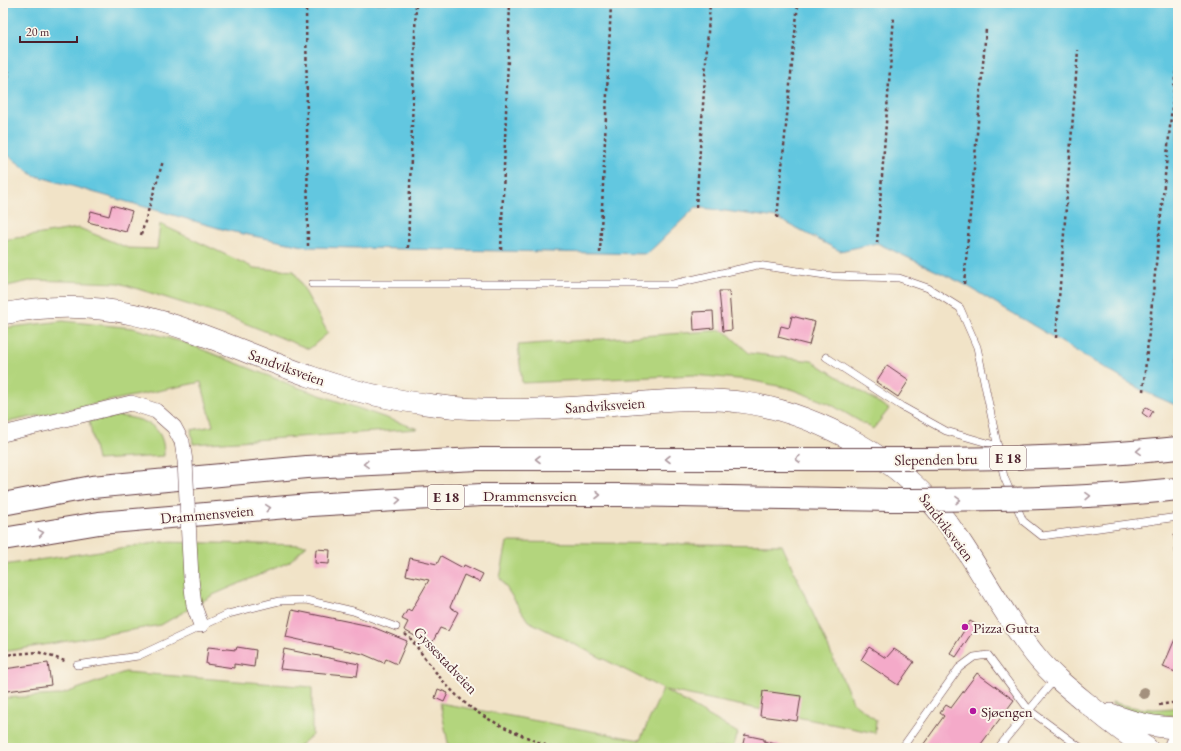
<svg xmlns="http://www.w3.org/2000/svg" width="1181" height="751" font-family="'EB Garamond',serif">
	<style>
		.green { fill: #b3d57d; stroke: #7e7a54 }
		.water { fill: #62c7e0; stroke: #567386 }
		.building { fill: #f4aac9 }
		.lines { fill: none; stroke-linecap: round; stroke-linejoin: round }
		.lane-casing { stroke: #633c42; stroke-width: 8 }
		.street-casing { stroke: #633c42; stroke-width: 16 }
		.secondary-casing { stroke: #633c42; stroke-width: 22 }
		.highway-casing { stroke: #633c42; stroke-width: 24 }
		.path { stroke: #633c42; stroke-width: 2.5; stroke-dasharray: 3 3; stroke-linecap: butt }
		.lane { stroke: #fff; stroke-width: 7 }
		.street { stroke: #fff; stroke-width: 15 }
		.secondary { stroke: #fff; stroke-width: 21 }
		.highway { stroke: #fff; stroke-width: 22 }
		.street-bridge-casing { stroke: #633c42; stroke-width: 16; stroke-linecap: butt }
		.highway-bridge-casing { stroke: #633c42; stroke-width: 24; stroke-linecap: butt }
		.street-bridge { stroke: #fff; stroke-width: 15 }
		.highway-bridge { stroke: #fff; stroke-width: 22 }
		.tree { fill: #a3907d }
		.oneway { stroke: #ae9aa0 }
		.poi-dot { fill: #b5179e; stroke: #fbf7ec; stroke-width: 1.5 }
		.labels { text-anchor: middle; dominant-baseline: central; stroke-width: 4; stroke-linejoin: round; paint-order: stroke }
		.shield { fill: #fbf7ec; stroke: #7f6065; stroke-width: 1 }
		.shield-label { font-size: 14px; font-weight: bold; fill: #4a1f2b }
		.street-label { font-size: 15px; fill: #4a1f2b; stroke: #fbf7ec }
		.poi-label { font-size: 15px; fill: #4a1f2b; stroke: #fbf7ec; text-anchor: start }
	</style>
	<rect width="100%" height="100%" fill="#fbf7ec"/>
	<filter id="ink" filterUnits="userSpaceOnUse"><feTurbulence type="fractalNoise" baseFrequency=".025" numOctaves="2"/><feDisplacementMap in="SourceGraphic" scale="8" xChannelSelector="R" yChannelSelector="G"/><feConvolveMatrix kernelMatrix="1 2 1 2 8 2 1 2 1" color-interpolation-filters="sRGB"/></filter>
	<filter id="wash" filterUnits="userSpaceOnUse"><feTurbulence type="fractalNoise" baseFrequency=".012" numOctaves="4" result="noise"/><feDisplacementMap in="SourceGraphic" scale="16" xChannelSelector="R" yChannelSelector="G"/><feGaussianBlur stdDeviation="0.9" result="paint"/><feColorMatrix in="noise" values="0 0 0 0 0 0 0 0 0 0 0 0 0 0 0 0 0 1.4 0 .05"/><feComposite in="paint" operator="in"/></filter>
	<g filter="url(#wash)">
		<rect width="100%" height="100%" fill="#f1e3c7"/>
		<!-- green -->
		<g class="green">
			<path d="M160 224 254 268 294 271 328 333 309 349 237 320 119 283 34 280 3 287V240L79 228 128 248 157 249Z"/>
			<path d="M63 321 133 328 186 343 294 386 418 429 193 444 191 430 213 426 201 382 3 423V328Z"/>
			<path d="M724 330 749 353 812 361 889 409 873 429 830 404 788 388 749 380 693 375 522 383 518 345Z"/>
			<path d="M119 416C145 419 165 425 164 456L97 460 89 421Z"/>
			<path d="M162 542 307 545 289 562 213 595 161 625 3 652V565Z"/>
			<path d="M507 542 782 545 853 702 876 720 875 733 665 690 738 733 733 748H449L440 703 640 740 663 689 528 621 500 578Z"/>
			<path d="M125 672 312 687V735L297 748H3V698L60 695Z"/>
			<path d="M1112 702C1134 709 1156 711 1178 707V715L1148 716 1112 704Z"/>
		</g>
		<!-- water -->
		<path class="water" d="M3 3H1178V406L1143 391 964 284 877 243 840 251 777 218 696 207 647 254 308 247 229 231 33 175 3 151Z"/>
		<g id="blocks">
			<!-- building -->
			<g class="building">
				<path d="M112 205 132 211 126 232 88 222 91 211 109 216Z"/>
				<path d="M719 291H729L732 330 723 331Z"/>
				<path d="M713 311 714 328 694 330 693 312Z"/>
				<path d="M792 316 815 322 809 345 778 337 781 326 789 328Z"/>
				<path d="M887 365 909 380 898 397 876 382Z"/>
				<path d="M1146 407 1153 411 1149 418 1142 413Z"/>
				<path d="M1174 535H1178V561H1176Z"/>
				<path d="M316 549 330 550 329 564 315 563Z"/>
				<path d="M441 556 463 568 464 565 483 574 479 582 464 575 450 607 458 612 448 631 440 628 431 645 404 630 408 622 402 619 408 609 411 611 429 580 406 575 410 558 437 564Z"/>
				<path d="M292 610 370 626 407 641 397 664 386 659 384 663 363 654 286 637Z"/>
				<path d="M970 621 977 625 956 657 950 653Z"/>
				<path d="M1175 639 1178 641V673L1163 667Z"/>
				<path d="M208 647 236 650 237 647 256 650 254 667 234 664V668L206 664Z"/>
				<path d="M869 647 886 658 894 649 914 662 898 685 861 660Z"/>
				<path d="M284 649 359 664 357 676 280 669Z"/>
				<path d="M48 663 51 685 7 691 4 669Z"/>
				<path d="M977 673 1014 700 978 748H928L923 745 944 716 940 713 946 705 951 708Z"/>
				<path d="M438 689 448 693 444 702 435 698Z"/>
				<path d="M763 691 801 696 797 721 760 716Z"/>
				<path d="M745 735 764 739V741L790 748H742Z"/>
			</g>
		</g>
	</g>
	<g filter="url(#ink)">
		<use href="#blocks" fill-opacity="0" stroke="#633c42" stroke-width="1"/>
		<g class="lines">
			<defs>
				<g id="lane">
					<path d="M312 284H673L757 265 832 276 899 278 928 288 960 308 977 347 1004 477 1023 521 1042 536 1178 517"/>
					<path d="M826 357 901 406 946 431 998 446"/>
					<path d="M77 665 138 656 228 614 279 601 306 600 353 611 396 627"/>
					<path d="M902 748 959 668 974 657 988 655 1029 710 1081 748"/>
					<path d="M998 748 1055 679"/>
				</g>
				<g id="street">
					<path d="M3 434 131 403 156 411 174 427 182 442"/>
					<path d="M191 578 194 606 201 625"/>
				</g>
				<g id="secondary">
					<path d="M3 314C123 289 203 338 312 377 351 391 392 400 433 405 492 413 551 409 609 405 655 401 701 396 747 403 785 409 823 424 857 443 883 458 909 478 929 500 971 547 996 607 1036 656 1053 677 1073 692 1094 709 1111 723 1128 736 1147 748"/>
					<path d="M1111 714C1135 723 1152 727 1178 728"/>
					<path d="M1174 748 1178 739"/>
				</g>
				<g id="highway">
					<path d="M3 504 92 487 307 467 478 459H837"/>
					<path d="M3 539 99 523 311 505 481 495H622L891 500"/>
				</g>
			</defs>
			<!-- lane casing -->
			<use href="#lane" class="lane-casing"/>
			<!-- street casing -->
			<use href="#street" class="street-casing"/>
			<!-- secondary casing -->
			<use href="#secondary" class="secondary-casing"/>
			<!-- highway casing -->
			<use href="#highway" class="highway-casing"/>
			<!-- path -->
			<g class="path">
				<path d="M306 3 308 247"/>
				<path d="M3 107 9 71"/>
				<path d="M696 207 710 3"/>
				<path d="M777 218 798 3"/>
				<path d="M141 235 163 161"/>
				<path d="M877 243 894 16"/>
				<path d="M408 248 416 3"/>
				<path d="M501 250 510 3"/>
				<path d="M600 253 611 3"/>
				<path d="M964 284 986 29"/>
				<path d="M1056 338 1078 50"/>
				<path d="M1143 391 1176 68"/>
				<path d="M405 634 411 639C430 665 450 694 477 712 500 727 527 737 552 748"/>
				<path d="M3 655 38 652 65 661"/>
				<path d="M1159 705 1178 702"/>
			</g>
			<!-- lane -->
			<use href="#lane" class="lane"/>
			<!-- street -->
			<use href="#street" class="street"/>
			<!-- secondary -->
			<use href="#secondary" class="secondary"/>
			<!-- highway -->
			<use href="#highway" class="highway"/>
			<defs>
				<path id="street-bridge" d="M182 442 185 461 191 578"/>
				<g id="highway-bridge">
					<path d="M837 459C951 459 1065 460 1178 448"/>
					<path d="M891 500C987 500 1083 499 1178 489"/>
				</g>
			</defs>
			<!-- street-bridge casing -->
			<use href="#street-bridge" class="street-bridge-casing"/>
			<!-- highway-bridge casing -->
			<use href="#highway-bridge" class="highway-bridge-casing"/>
			<!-- street-bridge -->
			<use href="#street-bridge" class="street-bridge"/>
			<!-- highway-bridge -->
			<use href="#highway-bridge" class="highway-bridge"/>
		</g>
		<!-- trees -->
		<circle class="tree" cx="1144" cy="693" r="6"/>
		<!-- one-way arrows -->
		<defs><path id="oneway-chevron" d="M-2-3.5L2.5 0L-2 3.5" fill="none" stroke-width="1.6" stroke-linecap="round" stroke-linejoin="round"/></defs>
		<g class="oneway">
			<use href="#oneway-chevron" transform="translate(1139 451) rotate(176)"/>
			<use href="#oneway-chevron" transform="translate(538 459) rotate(180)"/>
			<use href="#oneway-chevron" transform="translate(668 459) rotate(-180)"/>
			<use href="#oneway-chevron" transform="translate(798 459) rotate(-180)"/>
			<use href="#oneway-chevron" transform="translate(366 464) rotate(177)"/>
			<use href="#oneway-chevron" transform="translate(598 495)"/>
			<use href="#oneway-chevron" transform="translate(1088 496) rotate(-2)"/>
			<use href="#oneway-chevron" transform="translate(398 500) rotate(-3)"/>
			<use href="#oneway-chevron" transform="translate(958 500) rotate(-1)"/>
			<use href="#oneway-chevron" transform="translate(268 508) rotate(-5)"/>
			<use href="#oneway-chevron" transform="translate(41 533) rotate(-10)"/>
		</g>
	</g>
	<!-- markers -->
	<g class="poi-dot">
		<circle cx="965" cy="627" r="4"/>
		<circle cx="973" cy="711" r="4"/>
	</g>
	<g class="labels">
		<!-- shield labels -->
		<g class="shield">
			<rect x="990" y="446" width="36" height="24" rx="3"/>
			<rect x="428" y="485" width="36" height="24" rx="3"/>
		</g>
		<g class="shield-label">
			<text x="1008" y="458">E 18</text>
			<text x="446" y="497">E 18</text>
		</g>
		<!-- street labels -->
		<g class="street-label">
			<text transform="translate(287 367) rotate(20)">Sandviksveien</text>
			<text transform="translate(605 405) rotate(-4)">Sandviksveien</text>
			<text transform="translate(936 459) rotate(-1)">Slependen bru</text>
			<text x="530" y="495">Drammensveien</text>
			<text transform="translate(207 514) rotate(-5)">Drammensveien</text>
			<text transform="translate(947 527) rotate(53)">Sandviksveien</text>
			<text transform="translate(446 660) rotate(47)">Gyssestadveien</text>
		</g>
		<!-- poi labels -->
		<g class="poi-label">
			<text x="973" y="627">Pizza Gutta</text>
			<text x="981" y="711">Sjøengen</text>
		</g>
	</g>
	<!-- margin -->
	<rect width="1181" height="751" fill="none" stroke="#fbf7ec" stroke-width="16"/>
	<!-- scale -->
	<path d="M20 36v6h57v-6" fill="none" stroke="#4a1f2b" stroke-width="2"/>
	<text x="26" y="36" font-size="12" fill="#4a1f2b" stroke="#fbf7ec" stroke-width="3" paint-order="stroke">20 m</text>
</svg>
